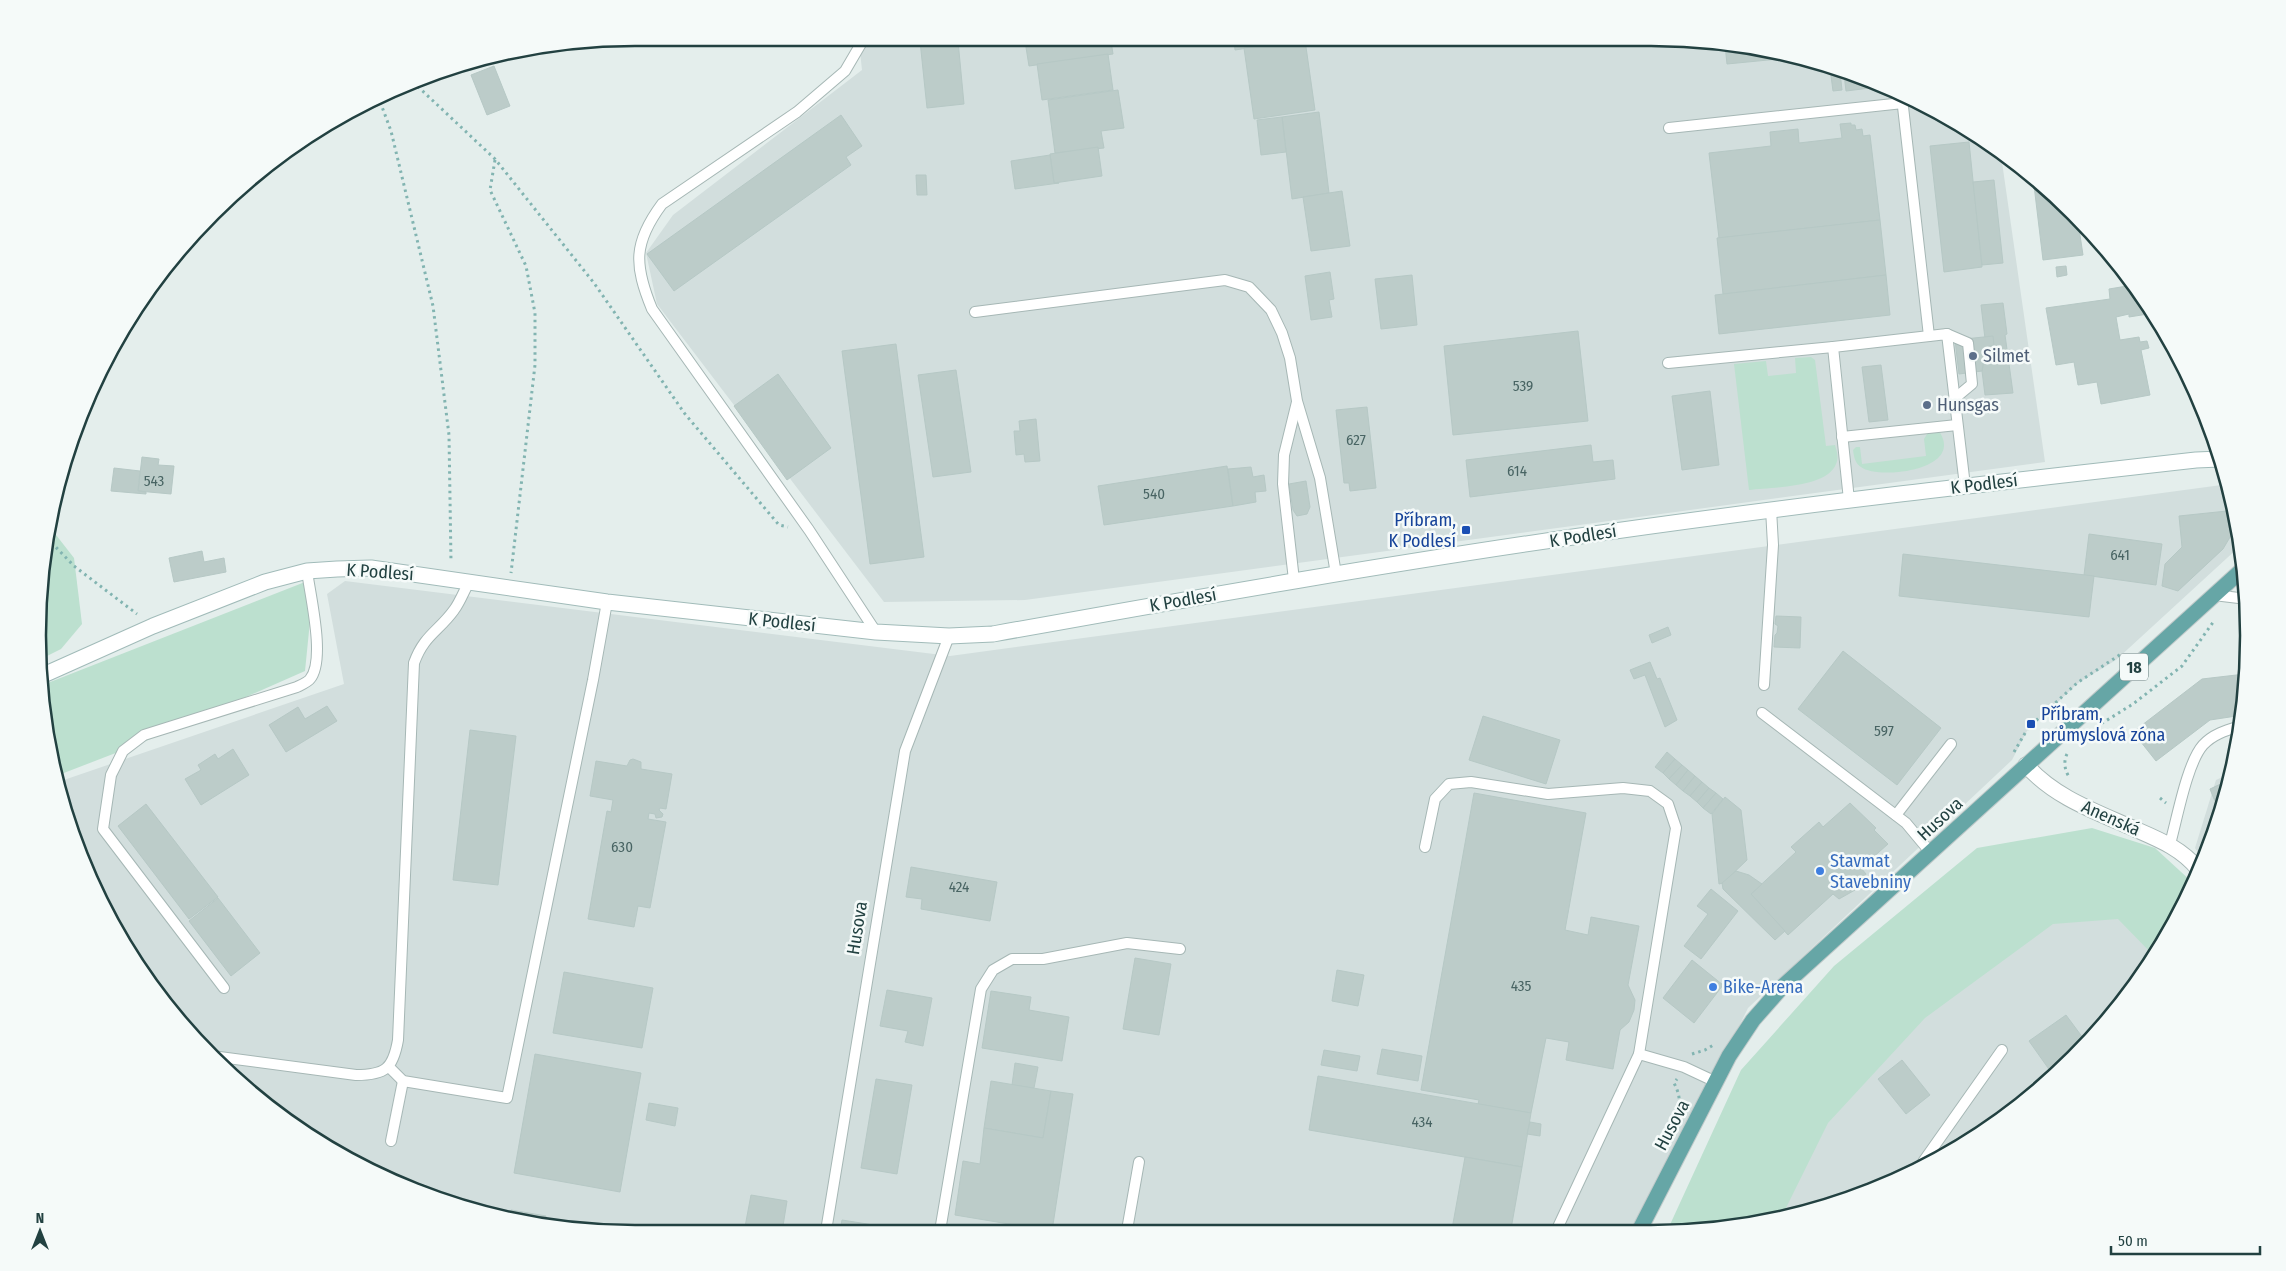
<svg xmlns="http://www.w3.org/2000/svg" width="2286" height="1271" font-family="'Fira Sans Condensed',sans-serif">
	<style>
		.built { fill: #d2dedd }
		.green { fill: #bce0cf }
		.building { fill: #bcccc9; stroke: #b6c8c5 }
		.lines { fill: none; stroke-linecap: round; stroke-linejoin: round }
		.lane-casing { stroke: #a6b7b5; stroke-width: 12 }
		.street-casing { stroke: #a6b7b5; stroke-width: 17 }
		.secondary-casing { stroke: #a1bbb9; stroke-width: 17 }
		.primary-casing { stroke: #c1caca; stroke-width: 17 }
		.path { stroke: #82b4b1; stroke-width: 3; stroke-dasharray: 2.5 4; stroke-linecap: butt }
		.lane { stroke: #fff; stroke-width: 10 }
		.street { stroke: #fff; stroke-width: 15 }
		.secondary { stroke: #fff; stroke-width: 15 }
		.primary { stroke: #66a6a6; stroke-width: 15 }
		.service-dot { fill: #5c6f8a; stroke: #f5faf9; stroke-width: 2 }
		.transit-dot { fill: #1a4fb4; stroke: #f5faf9; stroke-width: 2 }
		.shop-dot { fill: #3f7fe0; stroke: #f5faf9; stroke-width: 2 }
		.labels { text-anchor: middle; dominant-baseline: central; stroke-width: 5; stroke-linejoin: round; paint-order: stroke }
		.number-label { font-size: 15px; fill: #486463 }
		.shield { fill: #f5faf9; stroke: #617878; stroke-width: 1 }
		.shield-label { font-size: 16px; font-weight: bold; fill: #224141 }
		.service-label { font-size: 18px; fill: #4e5e75; stroke: #f5faf9; text-anchor: start }
		.street-label { font-size: 18px; fill: #224141; stroke: #f5faf9 }
		.transit-label { font-size: 18px; fill: #164399; stroke: #f5faf9; text-anchor: end }
		.shop-label { font-size: 18px; fill: #366cbe; stroke: #f5faf9; text-anchor: start }
		.rim { fill: none; stroke: #224141; stroke-width: 2.5 }
	</style>
	<rect width="100%" height="100%" fill="#e4eeec"/>
	<!-- built -->
	<g class="built">
		<path d="M1689 39 1806 58 1950 118 2001 155 2045 462 1025 600 884 602 657 304 646 253 673 215 862 70 859 42Z"/>
		<path d="M2229 484 2239 547 2116 660 2078 683 2027 731 2012 760 1748 1008 1640 1229 597 1232 444 1202 336 1153 241 1085 186 1030 118 935 83 864 58 782 344 684 327 594 345 581 950 656Z"/>
		<path d="M2229 774 2217 828 2202 859 2195 848 2216 780Z"/>
		<path d="M2043 871 2168 935 2074 1058 1982 1133 1843 1202 1728 1228H1720L1787 1066Z"/>
	</g>
	<!-- green -->
	<g class="green">
		<path d="M1811 357 1815 360 1826 446 1835 445C1837 452 1839 458 1836 464 1827 488 1772 487 1749 490L1734 364 1766 361 1768 376 1796 373 1795 358Z"/>
		<path d="M1929 431H1939C1966 471 1877 480 1861 467 1855 463 1854 457 1853 450L1856 447H1860L1862 464 1926 456 1924 439Z"/>
		<path d="M49 526 74 558 82 624 61 649 39 660 43 558Z"/>
		<path d="M305 582 310 621 305 671 139 744 56 776 49 752 40 686Z"/>
		<path d="M2092 828 2155 848 2192 882 2168 935 2153 955 2118 919 2053 924 1925 1018 1828 1123 1782 1216 1728 1228 1668 1229 1741 1070 1834 966 1977 848Z"/>
	</g>
	<!-- building -->
	<g class="building">
		<path d="M1234 40H1301L1235 50Z"/>
		<path d="M1305 40 1315 110 1254 119 1244 48Z"/>
		<path d="M920 41H958L964 104 927 108Z"/>
		<path d="M1025 41H1111L1113 54 1029 66Z"/>
		<path d="M1725 45 1799 57 1727 64Z"/>
		<path d="M1108 54 1113 90 1042 100 1037 64Z"/>
		<path d="M494 66 510 106 487 115 471 75Z"/>
		<path d="M1830 68 1840 72 1842 90 1833 91Z"/>
		<path d="M1844 74 1870 84V88L1846 91Z"/>
		<path d="M1118 90 1124 128 1101 131 1104 148 1055 153 1048 100Z"/>
		<path d="M1319 112 1329 193 1292 199 1282 117Z"/>
		<path d="M841 115 862 146 846 157 851 165 674 291 647 254Z"/>
		<path d="M1282 117 1286 152 1261 155 1257 120Z"/>
		<path d="M1851 123V125H1855L1856 130 1862 129 1863 136 1870 135 1880 220 1719 238 1709 153 1771 146 1770 132 1798 129 1799 143 1842 138 1840 124Z"/>
		<path d="M1969 142 1982 267 1944 272 1930 146Z"/>
		<path d="M1098 147 1102 176 1054 183 1050 154Z"/>
		<path d="M1050 155 1054 183H1059L1015 189 1011 161Z"/>
		<path d="M916 175H926L927 195H917Z"/>
		<path d="M2033 177 2045 186 2078 222 2083 255 2043 260Z"/>
		<path d="M1994 180 2003 263 1982 265 1973 182Z"/>
		<path d="M1342 191 1350 246 1311 251 1303 197Z"/>
		<path d="M1880 220 1886 275 1723 294 1717 238Z"/>
		<path d="M2066 266 2067 275 2057 277 2056 267Z"/>
		<path d="M1330 272 1334 299 1329 300 1332 317 1311 320 1305 276Z"/>
		<path d="M1412 275 1417 325 1381 329 1375 279Z"/>
		<path d="M1886 275 1890 315 1719 334 1715 295Z"/>
		<path d="M2133 285 2147 307 2148 314 2129 317V314L2116 317 2120 340 2139 337 2140 342 2147 341 2149 348 2141 350 2150 395 2101 404 2097 382 2078 385 2074 362 2056 365 2046 308 2110 299 2109 289Z"/>
		<path d="M2003 303 2007 334 2005 335 2013 393 1985 395 1982 371 1986 347 1981 305Z"/>
		<path d="M1578 331 1588 421 1453 435 1444 346Z"/>
		<path d="M1993 336 1994 345 1986 347 1982 371 1959 374 1955 340Z"/>
		<path d="M896 344 924 557 870 564 842 351Z"/>
		<path d="M1881 365 1888 420 1869 422 1862 367Z"/>
		<path d="M956 370 971 472 933 477 918 375Z"/>
		<path d="M778 374 831 448 787 480 734 406Z"/>
		<path d="M1710 391 1719 465 1682 470 1672 396Z"/>
		<path d="M1367 407 1376 488 1350 491 1349 483H1344L1336 410Z"/>
		<path d="M1036 419 1040 461 1025 462 1024 454 1016 455 1014 431H1020L1019 421Z"/>
		<path d="M1591 445 1593 462 1613 460 1615 479 1470 497 1466 460Z"/>
		<path d="M142 457 159 459 158 465 174 466 171 494 138 491Z"/>
		<path d="M1227 466 1233 506 1104 525 1098 486Z"/>
		<path d="M1251 467 1253 477 1264 475 1266 491 1255 492 1256 502 1233 506 1228 469Z"/>
		<path d="M114 468 140 471 138 491 146 492V494L111 491Z"/>
		<path d="M1306 481 1310 507 1307 514 1297 516 1293 510 1289 484Z"/>
		<path d="M2227 511 2233 532 2223 549 2178 591 2162 586 2165 564 2182 547 2179 516Z"/>
		<path d="M2089 534 2162 544 2156 585 2084 575Z"/>
		<path d="M202 551 204 562 224 558 226 572 174 582 169 558Z"/>
		<path d="M1903 554 2094 576 2089 617 1899 596Z"/>
		<path d="M1776 616 1801 617 1800 648 1774 647 1775 635 1777 633 1778 626 1775 624Z"/>
		<path d="M1668 627 1671 635 1652 643 1649 635Z"/>
		<path d="M1843 651 1941 728 1897 785 1798 709Z"/>
		<path d="M1650 662 1657 679 1660 678 1677 720 1665 727 1645 675 1634 679 1630 670Z"/>
		<path d="M2245 674 2243 715 2210 720 2156 761 2133 732 2202 679Z"/>
		<path d="M327 706 337 721 286 752 269 725 298 707 305 719Z"/>
		<path d="M1483 716 1560 740 1546 784 1469 760Z"/>
		<path d="M470 730 516 736 498 885 453 880Z"/>
		<path d="M233 749 249 775 201 805 185 779 201 770 198 765 215 754 218 759Z"/>
		<path d="M1667 752 1675 759 1663 773 1655 767Z"/>
		<path d="M633 759 641 762V769L672 774 666 809 660 808 659 810 663 814 662 817 656 818 655 814 649 813 648 819 666 822 650 908 638 906 634 927 588 919 607 811 611 812 613 800 590 796 596 761 627 766 630 760Z"/>
		<path d="M1675 759 1682 765 1669 779 1663 773Z"/>
		<path d="M1682 765 1688 770 1676 785 1669 779Z"/>
		<path d="M1688 770 1695 776 1683 791 1676 785Z"/>
		<path d="M1695 776 1702 782 1690 796 1683 791Z"/>
		<path d="M2227 781 2225 794 2214 799 2210 789Z"/>
		<path d="M1702 782 1709 788 1697 802 1690 796Z"/>
		<path d="M1709 788 1716 793 1703 808 1697 802Z"/>
		<path d="M1474 793 1586 813 1565 930 1588 935 1591 917 1639 926 1628 985 1635 1000 1634 1010 1629 1022 1620 1030 1613 1069 1566 1060 1569 1042 1546 1038 1531 1113 1478 1104 1479 1100 1421 1090Z"/>
		<path d="M1716 793 1723 799 1711 814 1703 808Z"/>
		<path d="M2225 794 2222 807 2219 808 2214 799Z"/>
		<path d="M1725 797 1741 810 1747 860 1723 883 1719 884 1712 814Z"/>
		<path d="M1850 803 1876 828 1874 830 1888 844 1861 868 1866 874 1855 890 1839 899 1833 894 1788 935 1751 894 1796 852 1791 847 1819 822 1823 827Z"/>
		<path d="M146 804 218 897 189 919 118 826Z"/>
		<path d="M911 867 997 882 990 921 921 909 922 899 906 897Z"/>
		<path d="M1736 871 1749 875 1762 884 1751 894 1785 931 1775 940 1723 889 1722 883Z"/>
		<path d="M1711 889 1738 911 1701 959 1684 946 1708 914 1697 906Z"/>
		<path d="M218 898 260 953 231 976 189 921Z"/>
		<path d="M1135 958 1171 964 1159 1035 1123 1029Z"/>
		<path d="M1692 960 1723 985 1694 1023 1663 998Z"/>
		<path d="M1337 970 1364 975 1358 1006 1332 1001Z"/>
		<path d="M564 972 653 988 642 1048 553 1033Z"/>
		<path d="M887 990 932 998 923 1046 905 1042 908 1031 880 1026Z"/>
		<path d="M991 991 1031 997 1029 1010 1069 1017 1062 1061 982 1048Z"/>
		<path d="M2066 1015 2086 1042 2074 1058 2053 1075 2029 1041Z"/>
		<path d="M1382 1049 1422 1056 1418 1081 1377 1074Z"/>
		<path d="M1324 1050 1360 1056 1357 1071 1321 1065Z"/>
		<path d="M535 1054 641 1073 620 1192 514 1173Z"/>
		<path d="M1902 1060 1930 1095 1906 1114 1878 1079Z"/>
		<path d="M1015 1063 1038 1067 1034 1088 1012 1085Z"/>
		<path d="M1318 1076 1531 1113 1522 1167 1309 1130Z"/>
		<path d="M876 1079 912 1085 897 1174 861 1168Z"/>
		<path d="M991 1081 1051 1091 1043 1138 984 1128Z"/>
		<path d="M1051 1091 1073 1094 1052 1231H1033V1228L955 1215 963 1161 980 1164 984 1128 1043 1138Z"/>
		<path d="M649 1103 678 1108 675 1126 646 1120Z"/>
		<path d="M1530 1122 1541 1124 1540 1136 1527 1134Z"/>
		<path d="M1465 1157 1522 1167 1511 1229H1452Z"/>
		<path d="M751 1195 787 1201 782 1232H744Z"/>
		<path d="M511 1210 546 1216 545 1222 510 1215Z"/>
		<path d="M842 1220 905 1230V1231L840 1230Z"/>
	</g>
	<g class="lines">
		<defs>
			<g id="lane">
				<path d="M862 42 845 71 797 112 662 204C633 243 634 265 652 309L809 530 876 632"/>
				<path d="M1902 98 1929 336"/>
				<path d="M1669 128 1903 103"/>
				<path d="M975 312 1225 280 1249 287 1271 310 1282 333 1290 358 1297 401 1320 478 1336 574"/>
				<path d="M1947 334 1968 343 1972 384 1954 399"/>
				<path d="M1668 363 1833 347"/>
				<path d="M1842 437 1957 425"/>
				<path d="M1849 500 1833 347 1947 334 1965 486"/>
				<path d="M1294 580 1283 484 1284 455 1297 402"/>
				<path d="M2214 595 2247 599"/>
				<path d="M1764 685 1773 545 1771 509"/>
				<path d="M1762 713 1906 823 1931 853"/>
				<path d="M1896 815 1951 744"/>
				<path d="M2170 844C2177 819 2187 763 2203 745 2213 734 2227 730 2240 726"/>
				<path d="M1425 847 1435 799 1449 784 1471 782 1548 794 1623 788 1650 791 1668 804 1676 828 1639 1054"/>
				<path d="M224 988 103 829 111 775 123 751 144 735 297 687C301 685 308 682 310 679 326 660 310 595 307 571"/>
				<path d="M212 1056 356 1075C385 1075 393 1069 398 1040L414 663C424 635 439 631 454 610 460 602 464 591 469 582"/>
				<path d="M389 1067 403 1081 507 1098 593 680 607 602"/>
				<path d="M391 1141 403 1081"/>
				<path d="M1923 1162 2002 1050"/>
				<path d="M1557 1229 1639 1054 1684 1067 1716 1082"/>
				<path d="M1127 1230 1139 1162"/>
				<path d="M826 1231 905 751 949 636"/>
				<path d="M940 1231 981 989 993 970 1012 959H1043L1127 943 1180 949"/>
			</g>
			<path id="street" d="M2026 765C2055 798 2097 812 2137 830 2160 840 2182 849 2198 869"/>
			<path id="secondary" d="M39 677 153 626 265 582 307 571 337 569 371 568 607 602 876 632 949 636 993 634C1198 597 1402 561 1608 532 1804 504 2000 482 2196 460L2220 459"/>
			<path id="primary" d="M1640 1229 1729 1056 1753 1020 1783 986 2243 569"/>
		</defs>
		<!-- lane casing -->
		<use href="#lane" class="lane-casing"/>
		<!-- street casing -->
		<use href="#street" class="street-casing"/>
		<!-- secondary casing -->
		<use href="#secondary" class="secondary-casing"/>
		<!-- primary casing -->
		<use href="#primary" class="primary-casing"/>
		<!-- path -->
		<g class="path">
			<path d="M413 82 495 159 594 283 685 414 779 525 788 527"/>
			<path d="M378 96 391 131 433 306 449 435 451 562"/>
			<path d="M495 160 490 190 526 266 535 313V365L511 573"/>
			<path d="M47 538 74 566 137 614"/>
			<path d="M2096 727 2133 704 2182 666 2214 621"/>
			<path d="M2014 752 2028 728 2077 683 2121 654"/>
			<path d="M2067 754C2063 762 2065 772 2070 778"/>
			<path d="M2160 798 2166 803"/>
			<path d="M1692 1054 1705 1050 1715 1044"/>
			<path d="M1670 1129C1678 1111 1684 1102 1674 1083L1677 1079"/>
		</g>
		<!-- lane -->
		<use href="#lane" class="lane"/>
		<!-- street -->
		<use href="#street" class="street"/>
		<!-- secondary -->
		<use href="#secondary" class="secondary"/>
		<!-- primary -->
		<use href="#primary" class="primary"/>
	</g>
	<!-- markers -->
	<g class="service-dot">
		<circle cx="1973" cy="356" r="5"/>
		<circle cx="1927" cy="405" r="5"/>
	</g>
	<g class="transit-dot">
		<rect x="1461" y="525" width="10" height="10" rx="2.5"/>
		<rect x="2026" y="719" width="10" height="10" rx="2.5"/>
	</g>
	<g class="shop-dot">
		<circle cx="1820" cy="871" r="5"/>
		<circle cx="1713" cy="987" r="5"/>
	</g>
	<g class="labels">
		<!-- number labels -->
		<g class="number-label">
			<text x="1523" y="386">539</text>
			<text x="1356" y="440">627</text>
			<text x="1517" y="471">614</text>
			<text x="154" y="481">543</text>
			<text x="1154" y="494">540</text>
			<text x="2120" y="555">641</text>
			<text x="1884" y="731">597</text>
			<text x="622" y="847">630</text>
			<text x="959" y="887">424</text>
			<text x="1521" y="986">435</text>
			<text x="1422" y="1122">434</text>
		</g>
		<!-- shield labels -->
		<rect class="shield" x="2120" y="653.5" width="28" height="27" rx="4"/>
		<g class="shield-label">
			<text x="2134" y="667">18</text>
		</g>
		<!-- service labels -->
		<g class="service-label">
			<text x="1983" y="356">Silmet</text>
			<text x="1937" y="405">Hunsgas</text>
		</g>
		<!-- street labels -->
		<g class="street-label">
			<text transform="translate(1984 484) rotate(-7)">K Podlesí</text>
			<text transform="translate(1583 536) rotate(-9)">K Podlesí</text>
			<text transform="translate(380 572) rotate(4)">K Podlesí</text>
			<text transform="translate(1183 600) rotate(-10)">K Podlesí</text>
			<text transform="translate(782 622) rotate(6)">K Podlesí</text>
			<text transform="translate(2111 818) rotate(24)">Anenská</text>
			<text transform="translate(1940 819) rotate(-43)">Husova</text>
			<text transform="translate(857 928) rotate(-81)">Husova</text>
			<text transform="translate(1672 1125) rotate(-62)">Husova</text>
		</g>
		<!-- transit labels -->
		<g class="transit-label">
			<text x="1456" y="520">Příbram,<tspan x="1456" dy="21">K Podlesí</tspan></text>
			<text x="2041" y="714" text-anchor="start">Příbram,<tspan x="2041" dy="21">průmyslová zóna</tspan></text>
		</g>
		<!-- shop labels -->
		<g class="shop-label">
			<text x="1830" y="861">Stavmat<tspan x="1830" dy="21">Stavebniny</tspan></text>
			<text x="1723" y="987">Bike-Arena</text>
		</g>
	</g>
	<!-- crop -->
	<path d="M0 0H2286V1271H0ZM635 46H1651A589 589 0 0 1 2240 635V636A589 589 0 0 1 1651 1225H635A589 589 0 0 1 46 636V635A589 589 0 0 1 635 46Z" fill="#f5faf9" fill-rule="evenodd"/>
	<path class="rim" d="M635 46H1651A589 589 0 0 1 2240 635V636A589 589 0 0 1 1651 1225H635A589 589 0 0 1 46 636V635A589 589 0 0 1 635 46Z"/>
	<!-- north arrow -->
	<g transform="translate(40 1231)" stroke="#f5faf9" stroke-width="4" paint-order="stroke">
	<path d="M0-4L9 19L0 12L-9 19Z" fill="#224141"/>
	<text y="-8" font-size="14" font-weight="bold" text-anchor="middle" fill="#224141">N</text>
	</g>
	<!-- scale -->
	<path d="M2111 1246v8h149v-8" fill="none" stroke="#224141" stroke-width="2.5"/>
	<text x="2118" y="1246" font-size="15" fill="#224141" stroke="#f5faf9" stroke-width="4" paint-order="stroke">50 m</text>
</svg>
